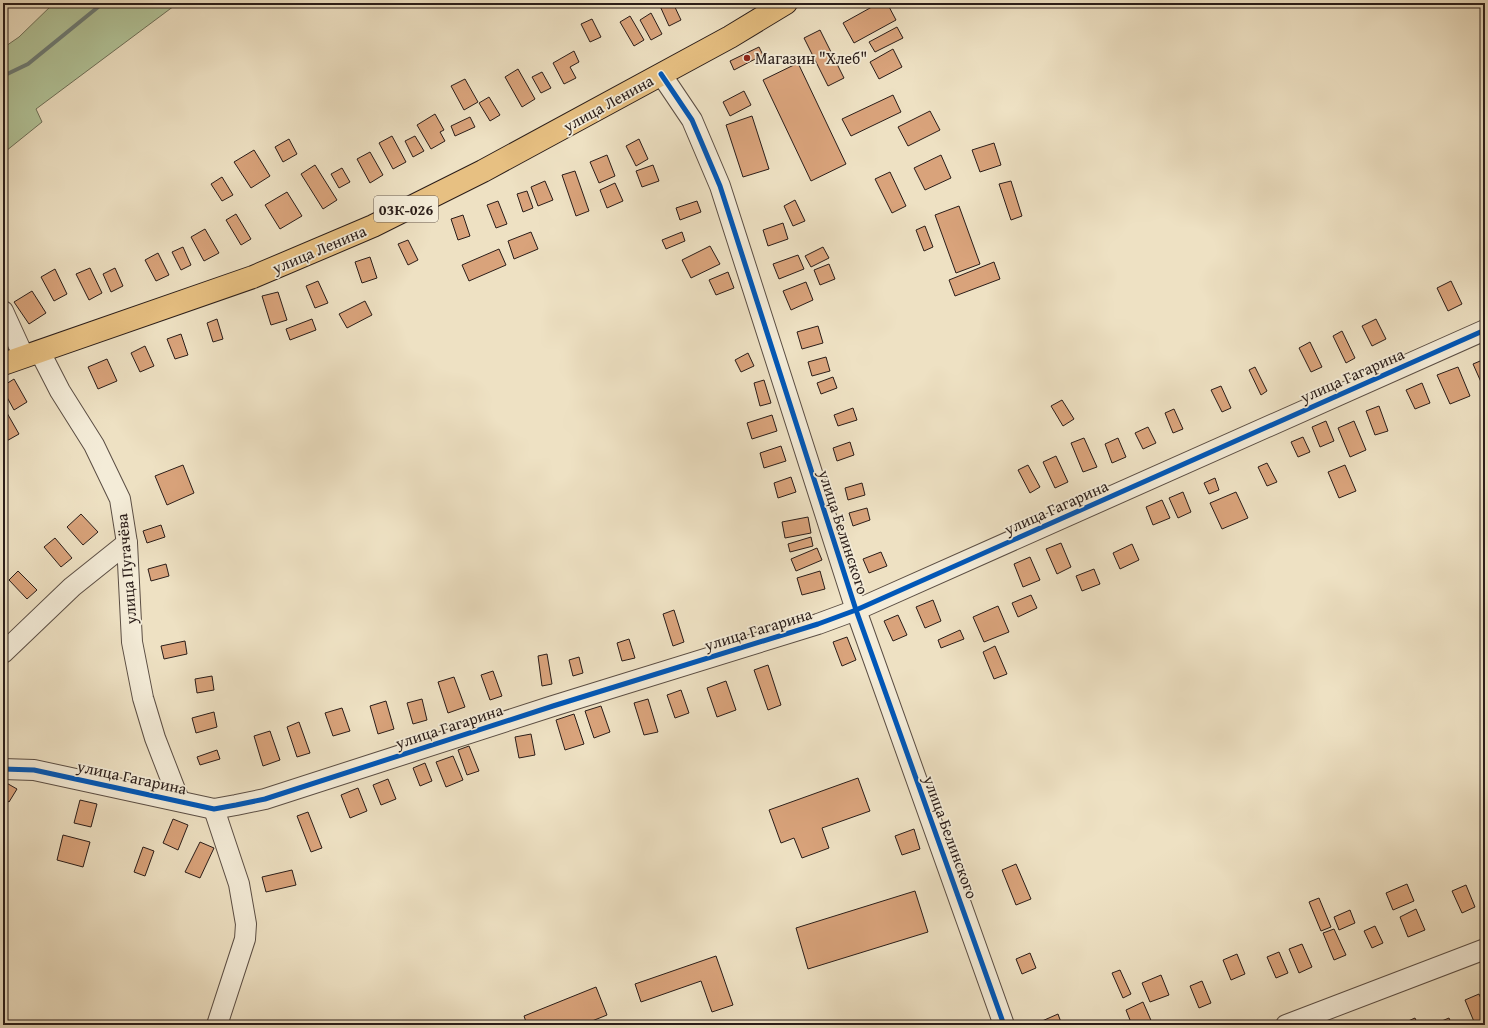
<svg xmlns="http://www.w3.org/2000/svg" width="1488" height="1028" font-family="'Gentium Book Plus',serif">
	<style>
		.green { fill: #b2c499; stroke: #6e7059 }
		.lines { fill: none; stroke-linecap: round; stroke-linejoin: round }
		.stream { stroke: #6d7d78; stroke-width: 4 }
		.building { fill: #d9a37b; stroke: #2a1d19 }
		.minor-casing { stroke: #5b4e44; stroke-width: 22 }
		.major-casing { stroke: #2a1d19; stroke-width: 24 }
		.minor { stroke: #f4ecd8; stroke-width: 20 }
		.major { stroke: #e7c082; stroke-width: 22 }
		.cycleway-casing { stroke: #f4ecd8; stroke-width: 8 }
		.cycleway { stroke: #0057b8; stroke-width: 5 }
		.poi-dot { fill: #8f2418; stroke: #f4ecd8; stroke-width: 1.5 }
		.labels { text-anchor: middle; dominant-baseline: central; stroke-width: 3.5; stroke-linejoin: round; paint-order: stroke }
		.shield { fill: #f4ecd8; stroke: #675b52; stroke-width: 1 }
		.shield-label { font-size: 15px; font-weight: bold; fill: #2a1d19 }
		.poi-label { font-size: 16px; fill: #2a1d19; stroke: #f4ecd8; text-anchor: start }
		.street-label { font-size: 16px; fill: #2a1d19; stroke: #f4ecd8 }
	</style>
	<rect width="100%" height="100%" fill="#eee1c3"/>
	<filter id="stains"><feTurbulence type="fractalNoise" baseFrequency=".005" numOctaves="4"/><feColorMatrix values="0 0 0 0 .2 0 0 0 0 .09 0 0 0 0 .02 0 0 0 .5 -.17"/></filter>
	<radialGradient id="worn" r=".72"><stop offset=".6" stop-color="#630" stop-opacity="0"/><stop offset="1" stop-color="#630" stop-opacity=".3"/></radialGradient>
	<!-- green -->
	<path class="green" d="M54 3H178L36 109 42 122 6 151 3 147V48L19 37Z"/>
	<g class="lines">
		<!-- stream -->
		<path class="stream" d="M3 76 28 64 103 3"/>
	</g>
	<!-- building -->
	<g class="building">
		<path d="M666 3H673L681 20 669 26 660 6Z"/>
		<path d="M879 3H887L896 20 854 43 843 23Z"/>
		<path d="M651 13 662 34 651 40 640 20Z"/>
		<path d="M630 16 644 40 634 46 620 22Z"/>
		<path d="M592 19 601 37 590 42 581 24Z"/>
		<path d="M897 27 903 38 875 52 869 42Z"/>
		<path d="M820 30 844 78 828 86 804 38Z"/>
		<path d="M759 47 763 55 734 70 730 61Z"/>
		<path d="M893 49 902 67 879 79 870 62Z"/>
		<path d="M574 51 579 62 570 67 576 78 564 84 553 63Z"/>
		<path d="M798 63 846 164 811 181 763 80Z"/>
		<path d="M518 69 535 99 522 107 505 77Z"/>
		<path d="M542 72 551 88 541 93 532 77Z"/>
		<path d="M465 79 478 102 464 110 451 86Z"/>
		<path d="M744 91 751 105 730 116 723 102Z"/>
		<path d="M893 95 901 112 851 136 842 119Z"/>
		<path d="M489 97 500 115 490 121 479 103Z"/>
		<path d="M930 111 940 130 908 146 898 127Z"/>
		<path d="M435 114 444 130 440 132 445 141 431 149 417 125Z"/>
		<path d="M752 116 769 169 743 177 726 125Z"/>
		<path d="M470 117 475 127 455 136 451 126Z"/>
		<path d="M392 136 406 162 393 169 379 143Z"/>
		<path d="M415 136 424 151 413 157 405 141Z"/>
		<path d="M289 139 297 154 283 162 275 147Z"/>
		<path d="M639 139 648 159 636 166 626 146Z"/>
		<path d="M994 143 1001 165 980 172 972 150Z"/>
		<path d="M254 150 270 176 251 188 234 162Z"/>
		<path d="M370 152 383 175 370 183 357 159Z"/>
		<path d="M607 155 615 176 599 183 590 162Z"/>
		<path d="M941 155 951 178 925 190 914 168Z"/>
		<path d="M315 165 337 200 323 209 301 174Z"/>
		<path d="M653 165 659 181 642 187 636 171Z"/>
		<path d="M342 168 350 182 339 188 331 174Z"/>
		<path d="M575 171 589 211 576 216 562 175Z"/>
		<path d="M890 172 906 206 892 213 875 179Z"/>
		<path d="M222 177 233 195 222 201 211 184Z"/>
		<path d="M545 181 553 200 538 206 531 187Z"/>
		<path d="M1011 181 1022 216 1011 220 999 184Z"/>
		<path d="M615 183 623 201 607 208 600 190Z"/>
		<path d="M527 191 533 208 523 212 517 194Z"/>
		<path d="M287 192 302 216 280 229 265 205Z"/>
		<path d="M795 200 805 221 793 226 784 206Z"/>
		<path d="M498 201 507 224 496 228 487 205Z"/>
		<path d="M697 201 701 212 680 220 676 208Z"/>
		<path d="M959 206 980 264 956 273 935 215Z"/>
		<path d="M236 214 251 239 241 245 226 220Z"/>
		<path d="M463 215 470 236 458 240 451 219Z"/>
		<path d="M783 223 788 239 768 246 763 230Z"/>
		<path d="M925 226 933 247 924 251 916 230Z"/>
		<path d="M205 229 219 253 204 261 191 237Z"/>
		<path d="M531 232 538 249 514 259 508 241Z"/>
		<path d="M682 232 685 241 666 249 662 240Z"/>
		<path d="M408 240 418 260 408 265 398 244Z"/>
		<path d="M710 246 720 264 691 278 682 260Z"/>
		<path d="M183 247 191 265 181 270 172 252Z"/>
		<path d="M823 247 829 258 811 267 805 256Z"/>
		<path d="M499 249 506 265 469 281 462 265Z"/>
		<path d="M158 253 169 275 156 281 145 260Z"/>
		<path d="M798 255 804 269 779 279 773 264Z"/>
		<path d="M370 257 377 278 362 283 355 262Z"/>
		<path d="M994 262 1000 279 955 296 949 280Z"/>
		<path d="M829 264 835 279 820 285 814 270Z"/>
		<path d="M90 268 102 293 89 300 76 274Z"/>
		<path d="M115 268 123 286 111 292 103 274Z"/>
		<path d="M55 269 67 294 54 301 41 277Z"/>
		<path d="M728 272 734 288 716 295 709 280Z"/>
		<path d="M318 281 328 303 315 308 306 286Z"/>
		<path d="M1451 281 1462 304 1448 311 1437 288Z"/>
		<path d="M806 282 813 300 791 310 783 291Z"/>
		<path d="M32 291 46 313 29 324 14 302Z"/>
		<path d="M278 292 287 320 271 325 262 296Z"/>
		<path d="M365 301 372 315 347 328 339 314Z"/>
		<path d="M217 319 223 339 213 342 207 323Z"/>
		<path d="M312 319 316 330 290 340 286 329Z"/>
		<path d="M1376 319 1386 339 1372 346 1362 326Z"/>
		<path d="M818 326 823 343 802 349 797 332Z"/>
		<path d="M1342 331 1355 358 1346 363 1333 336Z"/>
		<path d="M181 334 188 355 175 359 167 339Z"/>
		<path d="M1310 342 1322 367 1311 372 1299 348Z"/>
		<path d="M145 346 154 366 140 372 131 353Z"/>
		<path d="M748 353 754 366 741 372 735 360Z"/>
		<path d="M826 357 830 371 812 376 808 362Z"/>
		<path d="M107 359 117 381 98 389 88 367Z"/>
		<path d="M1485 359V391L1473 364Z"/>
		<path d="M1255 367 1267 391 1261 395 1249 370Z"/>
		<path d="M1458 367 1470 396 1450 404 1437 375Z"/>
		<path d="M833 377 837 388 821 394 817 383Z"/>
		<path d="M14 379 27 402 14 410 3 390V386Z"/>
		<path d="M764 380 771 403 760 406 754 383Z"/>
		<path d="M1422 383 1430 403 1415 409 1406 390Z"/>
		<path d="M1221 386 1231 408 1222 412 1211 390Z"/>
		<path d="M1062 400 1074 419 1063 426 1051 406Z"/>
		<path d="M1379 406 1388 431 1375 435 1366 411Z"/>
		<path d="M853 408 857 420 838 426 834 415Z"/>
		<path d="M1174 409 1183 429 1173 433 1165 413Z"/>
		<path d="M7 413 19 434 3 443V415Z"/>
		<path d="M772 415 777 431 752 439 747 423Z"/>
		<path d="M1326 421 1334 441 1320 447 1312 427Z"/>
		<path d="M1354 421 1366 450 1350 457 1338 428Z"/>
		<path d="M1148 427 1156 443 1143 449 1135 433Z"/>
		<path d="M1303 437 1310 452 1298 457 1291 442Z"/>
		<path d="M1084 438 1097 467 1083 472 1071 443Z"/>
		<path d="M1118 438 1126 457 1112 463 1105 444Z"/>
		<path d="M850 442 854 455 837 461 833 448Z"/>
		<path d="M781 446 786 461 764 468 760 453Z"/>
		<path d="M1056 456 1068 482 1055 488 1043 462Z"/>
		<path d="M1267 463 1277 482 1267 486 1258 467Z"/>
		<path d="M183 465 194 493 167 505 155 476Z"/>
		<path d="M1028 465 1040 487 1030 493 1018 470Z"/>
		<path d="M1345 465 1356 491 1339 498 1328 472Z"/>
		<path d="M791 477 796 492 778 498 774 483Z"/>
		<path d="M1215 478 1219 490 1209 494 1204 483Z"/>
		<path d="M862 483 865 495 848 500 845 488Z"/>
		<path d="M1183 492 1191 512 1178 518 1169 498Z"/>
		<path d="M1236 492 1248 518 1222 529 1210 503Z"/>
		<path d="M1162 500 1170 518 1153 525 1146 507Z"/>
		<path d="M867 508 870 520 853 526 849 513Z"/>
		<path d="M81 514 98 532 83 545 67 527Z"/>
		<path d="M808 517 811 533 785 538 782 522Z"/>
		<path d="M161 525 165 537 147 543 143 531Z"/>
		<path d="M811 537 813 546 790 552 788 544Z"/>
		<path d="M55 538 72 558 61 567 44 547Z"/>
		<path d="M1061 543 1071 567 1057 574 1046 549Z"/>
		<path d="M1132 544 1139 560 1120 569 1113 553Z"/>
		<path d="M817 548 822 560 796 571 791 559Z"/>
		<path d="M881 552 887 566 869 573 863 559Z"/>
		<path d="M1030 557 1040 580 1023 587 1014 564Z"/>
		<path d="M166 564 169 576 151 581 148 569Z"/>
		<path d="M1094 569 1100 584 1082 591 1076 576Z"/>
		<path d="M18 571 37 590 27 599 9 580Z"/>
		<path d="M820 571 825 589 802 595 797 578Z"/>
		<path d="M1031 595 1037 608 1018 617 1012 603Z"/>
		<path d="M933 600 941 621 925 628 916 607Z"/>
		<path d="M998 606 1009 632 984 642 973 617Z"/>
		<path d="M674 610 684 642 673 646 663 614Z"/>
		<path d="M898 615 907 635 893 641 884 621Z"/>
		<path d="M960 630 964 639 941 648 938 640Z"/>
		<path d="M847 637 856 660 842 666 833 642Z"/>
		<path d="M629 639 635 658 622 661 617 643Z"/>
		<path d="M185 641 187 654 164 659 161 646Z"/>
		<path d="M995 646 1007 674 994 679 983 652Z"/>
		<path d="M547 654 552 684 542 686 538 656Z"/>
		<path d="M579 657 583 673 573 676 569 660Z"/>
		<path d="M768 665 781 705 768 710 754 670Z"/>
		<path d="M493 671 502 696 490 700 481 675Z"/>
		<path d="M212 676 214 690 197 693 195 679Z"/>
		<path d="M454 677 465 707 448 713 438 682Z"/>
		<path d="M726 681 736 710 717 717 707 688Z"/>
		<path d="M681 690 689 713 675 718 667 695Z"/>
		<path d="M422 699 427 720 413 724 407 703Z"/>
		<path d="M648 699 658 732 644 735 634 703Z"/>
		<path d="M386 701 394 729 378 734 370 706Z"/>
		<path d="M601 706 610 732 594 738 585 711Z"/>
		<path d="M342 708 350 731 333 736 325 713Z"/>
		<path d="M214 712 217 727 196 733 192 718Z"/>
		<path d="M574 714 584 744 565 750 556 720Z"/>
		<path d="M299 722 310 753 297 757 287 727Z"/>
		<path d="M270 731 280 760 263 766 254 736Z"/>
		<path d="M531 734 535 755 519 758 515 737Z"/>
		<path d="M469 746 479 771 467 775 458 750Z"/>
		<path d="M217 750 220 759 200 765 197 757Z"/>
		<path d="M453 756 463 780 446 787 436 762Z"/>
		<path d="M425 763 432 781 420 786 413 768Z"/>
		<path d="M858 778 870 811 822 828 829 848 802 858 794 838 781 843 769 810Z"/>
		<path d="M388 779 396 799 381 805 373 785Z"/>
		<path d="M3 781 17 789 9 802 3 798Z"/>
		<path d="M358 788 367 811 350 818 341 795Z"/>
		<path d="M80 800 97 804 91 827 74 823Z"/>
		<path d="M308 812 322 848 311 852 297 816Z"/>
		<path d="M173 819 188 825 178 850 163 843Z"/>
		<path d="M914 829 920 849 902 855 895 836Z"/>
		<path d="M63 835 90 842 83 867 57 860Z"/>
		<path d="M200 842 214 848 200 878 185 872Z"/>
		<path d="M143 847 154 851 145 876 134 872Z"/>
		<path d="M1016 864 1031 899 1016 905 1002 870Z"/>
		<path d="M292 870 296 885 266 892 262 877Z"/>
		<path d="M1407 884 1414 901 1393 910 1386 893Z"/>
		<path d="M1466 885 1475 907 1462 913 1452 891Z"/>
		<path d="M915 891 928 932 808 969 796 928Z"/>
		<path d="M1319 898 1331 927 1321 931 1309 902Z"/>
		<path d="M1416 909 1425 930 1408 937 1400 917Z"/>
		<path d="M1350 910 1355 923 1339 930 1334 917Z"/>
		<path d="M1375 926 1383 943 1372 948 1364 931Z"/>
		<path d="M1334 929 1346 955 1334 960 1323 933Z"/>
		<path d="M1302 944 1312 967 1299 973 1289 949Z"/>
		<path d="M1279 952 1288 973 1276 978 1267 957Z"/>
		<path d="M1030 953 1036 968 1022 974 1016 959Z"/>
		<path d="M1237 954 1245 974 1231 980 1223 960Z"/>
		<path d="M716 956 733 1005 712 1012 701 981 641 1002 635 984Z"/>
		<path d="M1120 970 1131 994 1123 998 1112 973Z"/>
		<path d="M1161 975 1169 995 1150 1002 1142 983Z"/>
		<path d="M1202 981 1211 1003 1199 1008 1190 986Z"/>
		<path d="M596 987 607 1015 582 1025H527L524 1016Z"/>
		<path d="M1479 994 1485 1008V1020L1475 1024 1465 1000Z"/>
		<path d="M1143 1002 1153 1025H1132L1126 1010Z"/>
		<path d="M1058 1014 1062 1025H1033Z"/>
		<path d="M1415 1018 1418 1025H1399Z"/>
		<path d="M1449 1018 1452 1025H1432Z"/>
	</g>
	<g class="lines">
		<defs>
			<g id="minor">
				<path d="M661 74 692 120 720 186 856 610 1004 1025"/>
				<path d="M3 311 24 357"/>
				<path d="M40 352 60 391 94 445 120 499 127 543 132 642 143 698 155 738 179 800"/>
				<path d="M3 653 72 587 127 543"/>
				<path d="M3 769 34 770 214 809 236 805 265 799 553 706 818 624 856 610 1485 330"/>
				<path d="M214 809 239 884 246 924 245 939 217 1025"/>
				<path d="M1286 1025 1485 949"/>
			</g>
			<path id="major" d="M3 364 253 277 373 226 483 171 730 37 786 3"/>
		</defs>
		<!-- minor casing -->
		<use href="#minor" class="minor-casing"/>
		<!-- major casing -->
		<use href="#major" class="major-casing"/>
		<!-- minor -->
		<use href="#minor" class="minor"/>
		<!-- major -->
		<use href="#major" class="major"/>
		<defs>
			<g id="cycleway">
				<path d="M661 74 692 120 720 186 856 610 1004 1025"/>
				<path d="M3 769 34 770 214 809 236 805 265 799 553 706 818 624 856 610 1485 330"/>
			</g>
		</defs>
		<!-- cycleway casing -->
		<use href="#cycleway" class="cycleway-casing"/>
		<!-- cycleway -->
		<use href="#cycleway" class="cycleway"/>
	</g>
	<!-- markers -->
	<circle class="poi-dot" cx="747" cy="58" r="4"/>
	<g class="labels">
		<!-- shield labels -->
		<rect class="shield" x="374" y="196" width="64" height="26" rx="3"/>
		<g class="shield-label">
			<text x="406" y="209">03К-026</text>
		</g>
		<!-- poi labels -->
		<g class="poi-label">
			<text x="755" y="58">Магазин "Хлеб"</text>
		</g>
		<!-- street labels -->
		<g class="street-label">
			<text transform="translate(608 103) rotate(-29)">улица Ленина</text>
			<text transform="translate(319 249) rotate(-23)">улица Ленина</text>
			<text transform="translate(1352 375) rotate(-24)">улица Гагарина</text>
			<text transform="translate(1056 507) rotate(-24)">улица Гагарина</text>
			<text transform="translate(844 532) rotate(72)">улица Белинского</text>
			<text transform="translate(126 569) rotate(-95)">улица Пугачёва</text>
			<text transform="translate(758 629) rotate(-17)">улица Гагарина</text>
			<text transform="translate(449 726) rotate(-18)">улица Гагарина</text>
			<text transform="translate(132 777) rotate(12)">улица Гагарина</text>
			<text transform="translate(951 837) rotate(70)">улица Белинского</text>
		</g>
	</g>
	<!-- margin -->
	<rect width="1488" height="1028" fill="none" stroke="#eee1c3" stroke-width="16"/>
	<rect x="4" y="4" width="1480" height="1020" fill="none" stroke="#2a1d19" stroke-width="2"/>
	<rect x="8" y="8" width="1472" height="1012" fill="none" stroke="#2a1d19"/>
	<rect width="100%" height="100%" filter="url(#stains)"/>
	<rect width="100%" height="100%" fill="url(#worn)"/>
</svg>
